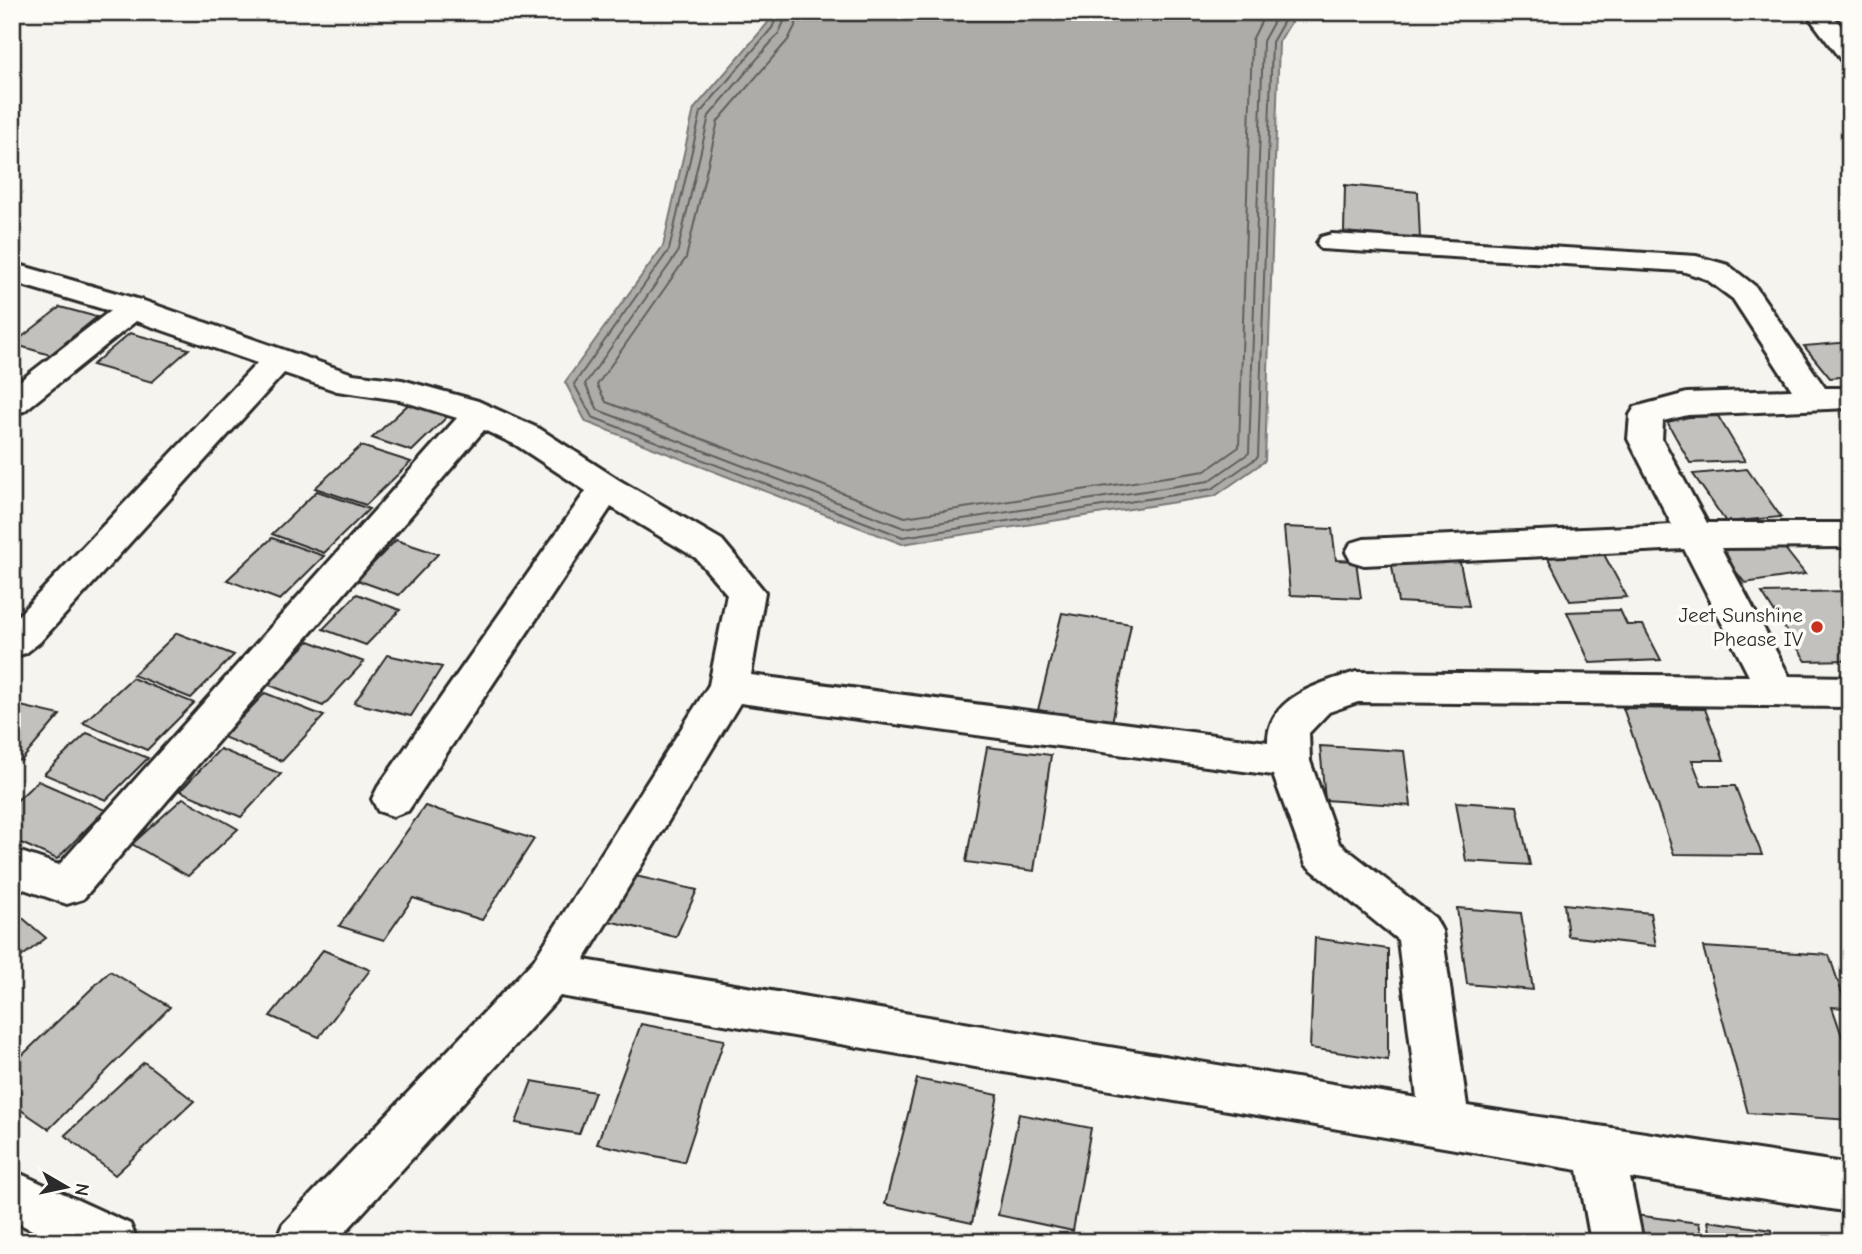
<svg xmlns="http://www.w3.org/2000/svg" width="1862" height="1254" font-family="'Comic Neue',sans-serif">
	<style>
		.water { fill: #adaca9; stroke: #797877; stroke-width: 2 }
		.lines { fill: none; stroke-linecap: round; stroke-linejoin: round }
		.shore { stroke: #5f5f5d; stroke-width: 2 }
		.building { fill: #c2c1be; stroke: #2b2b2b; stroke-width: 2 }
		.street-casing { stroke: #2b2b2b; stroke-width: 6 }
		.street { fill: #fdfcf7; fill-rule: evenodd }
		.poi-dot { fill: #c8321e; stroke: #fdfcf7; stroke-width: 2.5 }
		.labels { text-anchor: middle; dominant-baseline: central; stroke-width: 7; stroke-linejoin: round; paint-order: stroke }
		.poi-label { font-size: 21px; fill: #2b2b2b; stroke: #fdfcf7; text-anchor: end }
	</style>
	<rect width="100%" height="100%" fill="#f5f4ef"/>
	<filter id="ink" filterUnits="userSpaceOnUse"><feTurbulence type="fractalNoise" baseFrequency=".0143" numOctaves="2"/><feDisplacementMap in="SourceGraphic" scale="14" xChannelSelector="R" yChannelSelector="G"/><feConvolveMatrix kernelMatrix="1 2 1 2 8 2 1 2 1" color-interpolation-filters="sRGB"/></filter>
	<g filter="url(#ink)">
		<!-- water -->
		<path class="water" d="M773 12H1297L1279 42 1265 461 1215 496 902 544 586 422 565 382 663 246 694 109 767 24Z"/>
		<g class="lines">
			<!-- shore -->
			<g class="shore">
				<path d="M779 12 772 28 701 112 669 250 574 384 592 417 903 537 1212 489 1258 457 1272 42 1289 12"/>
				<path d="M788 12 779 33 709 116 677 254 585 384 598 410 904 528 1209 481 1249 453 1263 41 1279 12"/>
				<path d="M798 12 796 24 788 40 718 121 686 258 597 385 606 402 905 517 1205 471 1239 447 1252 40 1266 12"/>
			</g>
		</g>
		<!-- building -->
		<g class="building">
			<path d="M1345 185 1418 192 1420 239 1344 232Z"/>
			<path d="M60 307 97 317 50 355 13 344Z"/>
			<path d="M130 333 189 349 152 382 92 365Z"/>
			<path d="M1850 342V376L1830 378 1804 346Z"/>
			<path d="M412 401 451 413 412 451 372 438Z"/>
			<path d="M1718 416 1745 461 1690 463 1665 418Z"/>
			<path d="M361 446 411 462 366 505 315 488Z"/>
			<path d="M1747 469 1781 517 1726 522 1693 474Z"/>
			<path d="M317 491 369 509 324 553 272 534Z"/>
			<path d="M1284 527 1332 529 1336 560 1356 561 1361 598 1290 595Z"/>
			<path d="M1775 536 1805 574 1745 583 1715 545Z"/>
			<path d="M272 538 324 556 280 600 227 580Z"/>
			<path d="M396 540 438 554 399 595 357 580Z"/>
			<path d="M1601 549 1627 597 1570 601 1546 554Z"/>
			<path d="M1390 554 1459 558 1469 606 1398 602Z"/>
			<path d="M1850 591V660L1806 661 1762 593Z"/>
			<path d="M357 594 400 610 366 645 323 629Z"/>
			<path d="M1620 610 1627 625H1643L1661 660 1590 663 1567 612Z"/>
			<path d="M1062 613 1131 624 1112 723 1038 710Z"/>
			<path d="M177 633 234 655 191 698 133 675Z"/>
			<path d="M309 641 364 662 323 706 267 684Z"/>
			<path d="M387 655 442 667 411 716 354 703Z"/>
			<path d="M132 678 194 703 147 750 83 723Z"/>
			<path d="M265 693 324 716 282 761 223 737Z"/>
			<path d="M12 704 60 715 21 761 12 759Z"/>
			<path d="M1623 708 1705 709 1724 760H1692L1702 786H1735L1762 855 1674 854Z"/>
			<path d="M87 733 148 758 106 800 44 774Z"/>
			<path d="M1320 746 1404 751 1411 806 1325 800Z"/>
			<path d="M987 747 1051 755 1034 871 966 862Z"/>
			<path d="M220 749 281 774 241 817 180 791Z"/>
			<path d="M38 781 105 810 57 859 12 839V805Z"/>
			<path d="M183 798 238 829 188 876 132 844Z"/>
			<path d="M1456 802 1517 806 1530 865 1466 861Z"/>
			<path d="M425 806 534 839 482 920 413 898 384 940 339 926Z"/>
			<path d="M631 875 697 890 676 937 609 921Z"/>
			<path d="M1564 904 1650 913 1656 946 1568 936Z"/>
			<path d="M1457 908 1521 913 1533 990 1467 984Z"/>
			<path d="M12 909 46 938 12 964Z"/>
			<path d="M1315 938 1388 949V1060L1310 1048Z"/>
			<path d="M1703 947 1829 955 1847 1008 1832 1007 1850 1059V1120L1748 1113Z"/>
			<path d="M323 950 370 970 319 1037 270 1016Z"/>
			<path d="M110 971 170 1007 49 1129 12 1104V1065Z"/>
			<path d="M641 1024 724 1040 684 1162 597 1144Z"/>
			<path d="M144 1062 194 1101 115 1175 65 1135Z"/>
			<path d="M917 1079 998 1095 972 1223 885 1204Z"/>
			<path d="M532 1081 595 1092 579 1134 516 1123Z"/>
			<path d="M1019 1114 1091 1128 1073 1231 998 1215Z"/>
			<path d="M1618 1213 1699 1223 1703 1242H1622Z"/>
			<path d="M1708 1221 1772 1230 1774 1242H1712Z"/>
		</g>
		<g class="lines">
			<defs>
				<g id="street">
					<path d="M1805 12H1830L1850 37V63L1841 60Z"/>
					<path d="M1332 234 1696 256 1728 265 1755 286 1825 388H1850V408L1688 415 1663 421 1662 439 1707 523H1850V547L1721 548 1789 676 1850 677V707L1358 702 1329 712 1309 733 1310 761 1339 843 1435 918 1442 931 1467 1106 1850 1164V1212L1630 1178 1643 1242H1591L1578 1170 560 996 336 1242H275L283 1224 534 960 709 685 727 594 696 558 611 507 408 811 393 816 378 811 372 799 378 787 586 491 516 445 484 430 83 899 67 904 12 885V849L59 865 457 418 399 400 337 391 284 373 40 642 26 653 12 657V622L257 363 136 321 24 411 12 414V387L110 311 12 282V263L144 301 353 374 402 380 478 401 540 429 619 480 722 540 765 592 751 675 1268 742C1267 697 1321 683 1356 672L1749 676 1684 549 1364 565 1351 561 1346 552 1351 543 1364 539 1672 525 1628 439 1630 415 1635 407 1687 393 1792 390 1733 299 1706 279 1682 271 1321 249 1317 243 1321 237ZM740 703 1273 775 1306 865 1398 940 1417 1098 584 960Z"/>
					<path d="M12 1170 130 1224 138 1242H56L12 1220Z"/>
				</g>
			</defs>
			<!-- street casing -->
			<use href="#street" class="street-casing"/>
			<!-- street -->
			<use href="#street" class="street"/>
		</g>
	</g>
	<!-- markers -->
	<circle class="poi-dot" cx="1817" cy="627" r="7"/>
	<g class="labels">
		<!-- poi labels -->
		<g class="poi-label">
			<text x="1803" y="615">Jeet Sunshine<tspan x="1803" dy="24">Phease IV</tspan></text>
		</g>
	</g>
	<!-- margin -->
	<rect width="1862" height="1254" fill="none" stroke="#fdfcf7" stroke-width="42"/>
	<rect x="21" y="21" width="1820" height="1212" fill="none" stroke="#2b2b2b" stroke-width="2.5" filter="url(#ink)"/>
	<!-- north arrow -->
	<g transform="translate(66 1187) rotate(99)" stroke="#fdfcf7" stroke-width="5" paint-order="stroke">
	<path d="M0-5L12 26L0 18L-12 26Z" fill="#2b2b2b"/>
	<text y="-10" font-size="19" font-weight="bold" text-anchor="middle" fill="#2b2b2b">N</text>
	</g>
</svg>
